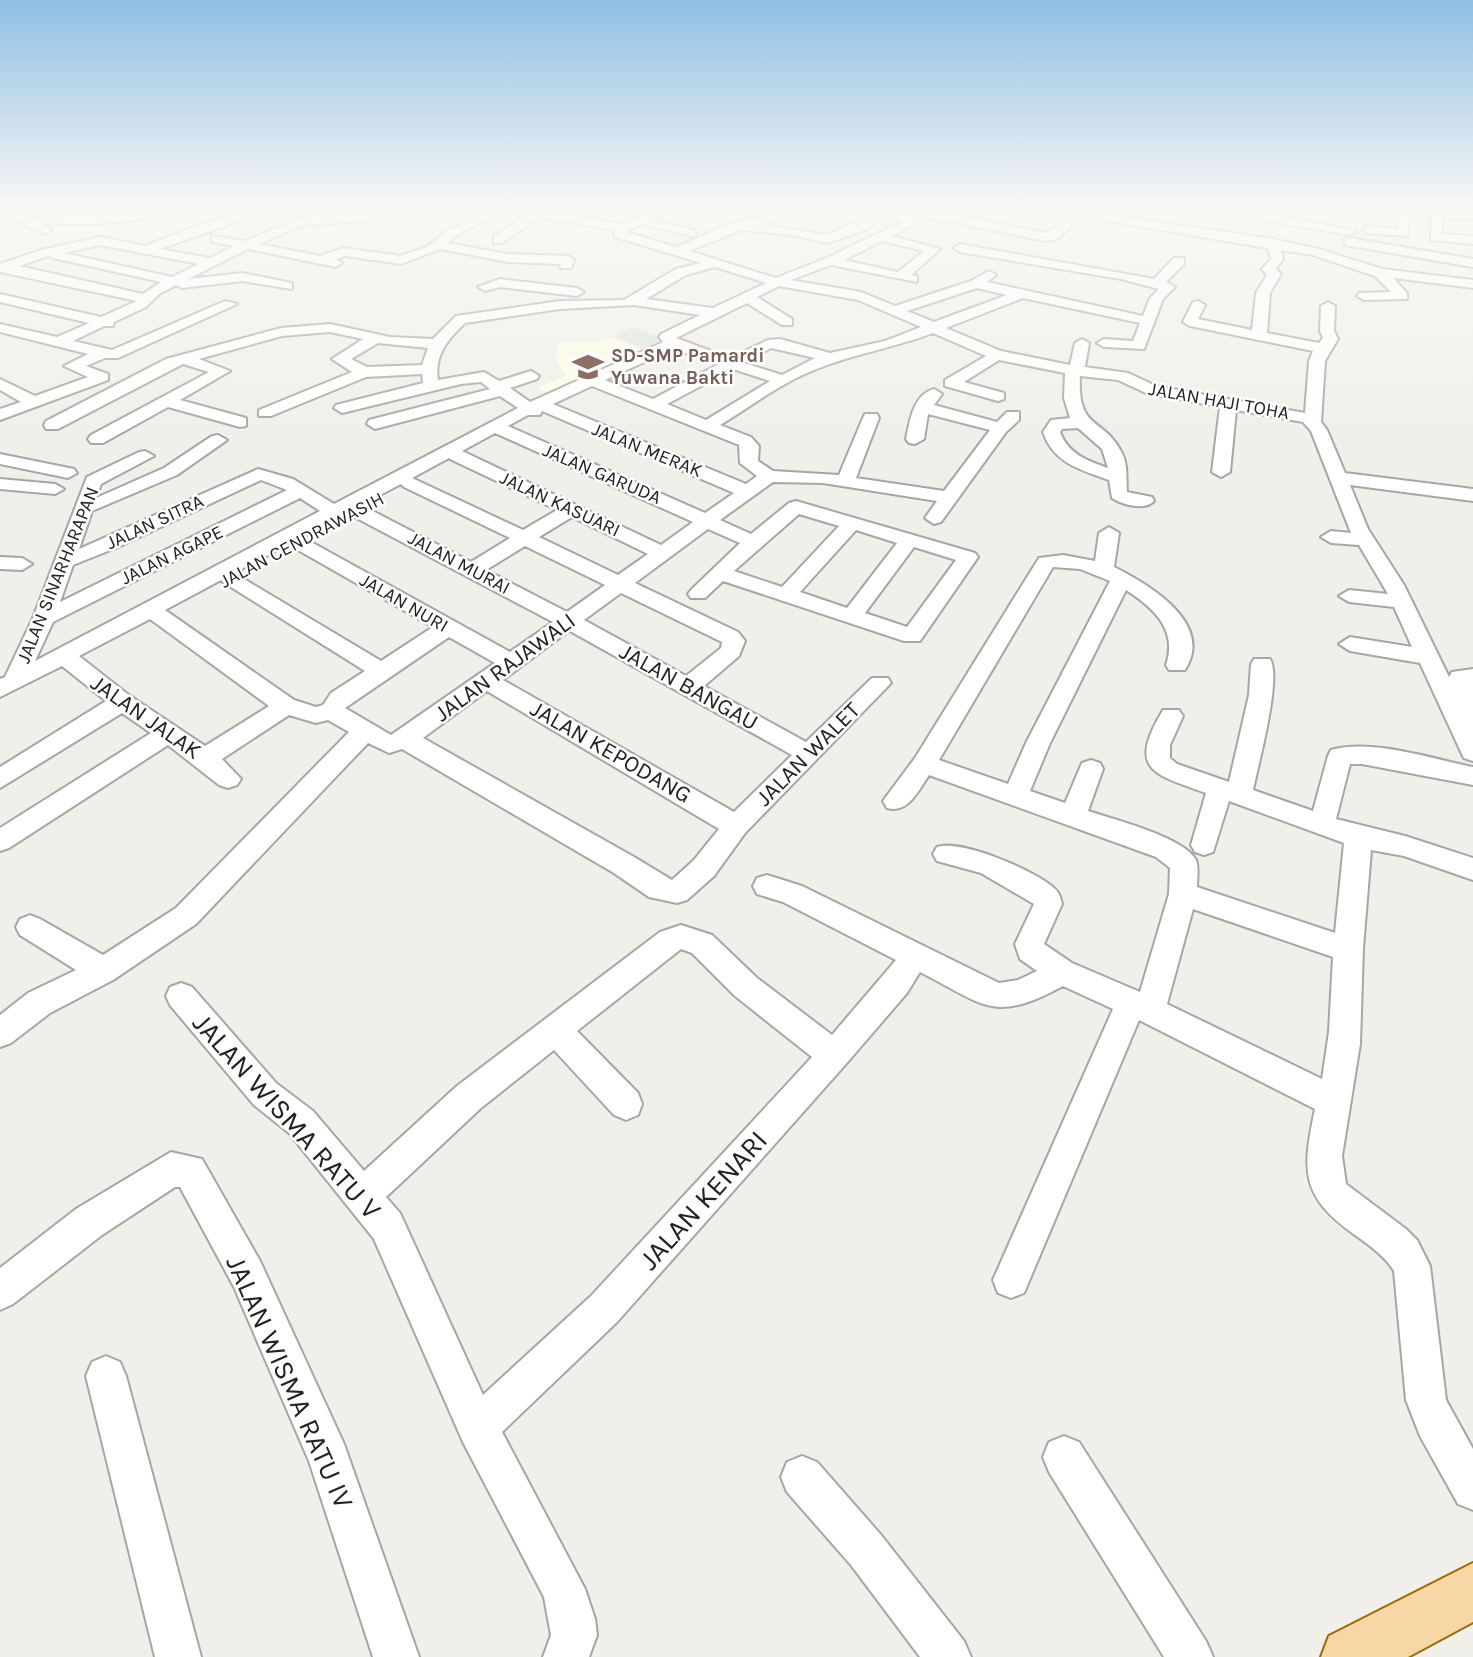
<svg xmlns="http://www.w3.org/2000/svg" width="1473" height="1657" font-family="Karla,sans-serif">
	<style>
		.education { fill: #fdfee5 }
		.parking { fill: #e2e2e2 }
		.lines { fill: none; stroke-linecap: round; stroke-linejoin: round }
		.minor-casing { stroke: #a6a6a6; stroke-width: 4 }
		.major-casing { stroke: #996c06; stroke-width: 4 }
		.minor { fill: #fff; fill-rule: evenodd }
		.major { fill: #f8d7a7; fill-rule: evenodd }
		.labels { text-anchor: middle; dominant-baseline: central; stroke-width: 5; stroke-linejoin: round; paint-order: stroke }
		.far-education-label { font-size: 19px; font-weight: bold; fill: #785e54; stroke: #fff; text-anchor: start }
		.far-street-label { font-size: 19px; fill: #222; stroke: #fff }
		.street-label { font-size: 23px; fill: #222; stroke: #fff }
		.near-street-label { font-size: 28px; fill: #222; stroke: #fff }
	</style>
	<rect width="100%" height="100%" fill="#f1efe9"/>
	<!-- education -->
	<path class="education" d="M612 337 648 353 549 394 537 388 566 376 556 359 557 342 604 341Z"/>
	<!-- parking -->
	<path class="parking" d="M632 327 664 339 643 349 615 336Z"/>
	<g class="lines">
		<defs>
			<g id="minor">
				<path d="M5 209H17L30 218 209 209 203 212 97 224H43L51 230 45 234 15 220Z"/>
				<path d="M256 209H274L160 249 210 258 234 246 212 242V236L245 241 323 209H340L323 217 366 213 372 217 366 221 315 225 310 222 259 244 320 256 344 248 400 256 427 247 448 230 498 209H534L620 224 659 209H675L653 219 695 231V237L642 224 626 232 676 247 728 225 788 209H805L764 225 826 235 884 210 913 216 936 211 1046 233 1067 219 1071 220V226L1057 239 1046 241 936 219H924L892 236 940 249 911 275 917 276V282L831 265 791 280 861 292 895 306 971 281 989 271 996 275 987 282 1143 316 1150 298 1159 289 1121 279 960 252 954 248 960 244 1154 279 1174 258H1184V264L1166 282 1175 287 1163 299 1144 349 1104 347 1097 343 1104 339 1133 341 1140 323 1023 298 946 328 1001 351 1070 365 1075 343 1082 339 1089 343 1085 367 1128 373 1156 386 1305 413 1309 361 1313 351 1190 326 1183 322 1193 302 1198 301 1205 305 1198 319 1252 330 1256 293 1267 275 1262 269 1271 259 1268 248 1107 221 1101 217 1103 214 1273 239 1319 249 1382 269 1473 280V288L1393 278 1407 293V299L1364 300 1357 296 1359 293 1391 292 1375 276 1313 255 1281 250 1283 259 1276 269 1281 274 1270 293 1267 333 1319 343 1323 338 1320 331 1321 306 1328 302 1335 306 1334 331 1338 339 1325 361 1321 422 1327 430 1345 473 1473 489V501L1350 485 1368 529 1404 585 1449 677 1452 672 1473 669V761L1464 758 1461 752 1420 663 1350 651 1339 644 1350 637 1412 647 1394 607 1349 602 1339 596 1349 590 1388 594 1359 545 1331 543 1321 537 1331 531 1351 533 1311 431 1303 422 1236 410 1230 472 1221 477 1212 472 1220 407 1146 393 1118 380 1080 376C1077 432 1104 416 1122 453 1128 465 1126 479 1127 492L1152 497 1154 501C1144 511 1123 505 1112 498L1109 480C1081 470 1053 463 1043 432L1051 420 1070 418 1064 398 1065 373 999 360 964 382 1004 393V399L998 401 945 386V380L986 356 933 333C894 348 852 354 814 370 781 383 750 407 720 425L751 437 759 446 758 461 773 471 839 475 863 418 865 414H877L879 418 856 478 944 491 990 430 928 414 924 439 915 444 909 443 906 439C910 420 913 395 934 389L942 394 934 405 997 422 1007 412H1019V420L1006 432 941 522 934 524 925 518 937 501 823 483 773 482 720 520 751 534 789 503 796 501 975 553 978 557 920 641H904L723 581 705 598H691L688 594 691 590 740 543 708 529 635 583 738 632 745 641 739 656 704 686 806 742 872 678H888L891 683 745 833 714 876 687 900 677 903 649 897 614 873 402 749 389 753 368 743 196 924 113 980 50 1013 11 1043 0 1047V1015L28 993 76 970 20 935 16 927 20 919 30 915 40 919 103 955 176 908 349 732 328 720 316 723 289 715 222 759 241 779 237 785 228 788 219 785 168 745 9 848 0 851V828L151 733 122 713 0 788V767L106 701 62 666 0 697V679L5 677 33 618 87 477 139 452 145 451 154 456 101 484 96 498 164 468 212 436 218 435 227 440 177 475 92 511 79 549 258 469 293 479 334 504 518 408 500 396 375 429 367 424 369 420 490 389 481 382 461 384 342 413 334 408 336 405 423 383 422 374 366 377 271 416H259V410L352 372 332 359 363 339 330 332 282 336 199 359 230 371 180 400 246 418V426L240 427 168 407 103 443H91L88 439 91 435 209 372 183 364 58 429H46L44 425 46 421 166 359 281 328 330 324 390 337 433 339 456 316 560 301 624 300 676 269 701 263 615 237 614 230 539 217 502 243H494V237L527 214C502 210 467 227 447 243L508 254 568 256 574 260 571 268H561L560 264 508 262 440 249 401 264 345 256 336 259 342 263 336 267 248 249 188 279 242 273 292 283V289L242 281 182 288 176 285 159 294 146 307 114 322 113 326H104L73 341 112 350 225 301 237 304 118 358H105L86 366 108 374V380L0 420V409L21 402 0 390V379L35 396 88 377 64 366 88 354 0 332V324L57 337 89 323 0 302V294L101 317 137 301 0 272V264L41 250 100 237 145 246 204 223ZM886 218 903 221 829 257 776 278 689 251 741 230 793 235 827 243 860 232ZM882 241 924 251 898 272 844 260ZM100 245 199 264 172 277 64 253ZM48 256 53 258 161 282 143 294 19 266ZM715 267 766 283 713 308 646 299 686 275ZM779 286 858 300 921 327 885 341 830 353 780 339 768 340 730 358 676 338 747 303 782 325H792V319L757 297ZM977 288 1007 295 934 322 907 311ZM634 305 700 315 661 334 659 337 663 342 530 402 510 388 537 379 539 376 531 371 499 381 484 372 438 380C434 355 448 339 465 323L560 309ZM378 343 428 348 422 365 367 367 351 359ZM771 348 815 358 782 375 744 363ZM673 349 719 364 653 399 605 380ZM733 369 770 381 706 420 667 404ZM592 386 739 445 740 463 757 476 746 484 553 404ZM542 411 734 493 705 513 508 426 528 415H540ZM1078 428 1102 449 1108 468C1088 461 1068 454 1060 432L1062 429ZM495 433 693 522 661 545 462 451ZM449 458 450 459 557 510 523 530 412 478ZM261 480 287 490 60 602 73 565 118 547ZM401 484 404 487 510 538 471 562 361 505ZM300 498 320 511 35 661 53 622ZM347 513 553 622 510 652 302 537ZM799 514 839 526 782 587 734 571ZM572 517 648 554 618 575 539 537ZM856 530 897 543 847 608 800 592ZM289 544 291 546 433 627 381 661 234 573ZM525 546 605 585 567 612 486 570ZM914 547 956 560 907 627 865 613ZM221 580 223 582 365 671 331 693 323 705 316 707 294 700 165 610ZM621 593 722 642 721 648 686 676 584 620ZM150 619 269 706 205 746 130 696 79 656ZM570 630V631L792 755 734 812 503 680ZM449 637 495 663 391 735 345 708ZM487 691 719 829 694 860 672 880 634 857 423 738Z"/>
				<path d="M1261 209H1273L1270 214 1356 231 1350 235 1266 221 1258 214Z"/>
				<path d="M1377 209 1410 211 1407 236 1365 233V227L1369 226 1398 229 1400 215Z"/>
				<path d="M1432 209 1473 211V219L1443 218 1441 234 1473 236V244L1431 240Z"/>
				<path d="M1349 238 1473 259V267L1345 245V239Z"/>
				<path d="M500 279 577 288 584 292 577 296 500 287 485 291 478 287Z"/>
				<path d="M0 454 74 469 77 473 68 478 0 464Z"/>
				<path d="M0 479 55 484 64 489 55 494 0 489Z"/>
				<path d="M1109 527 1119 533 1114 567C1148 584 1215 623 1185 670H1169L1166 665C1178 630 1154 608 1126 590L1050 743 1030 791 1065 803 1082 763 1091 760 1100 763 1103 769 1088 811C1112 819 1184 837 1196 860 1199 868 1197 879 1197 887L1335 933 1344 843 1229 801 1213 852 1204 855 1195 852 1191 845 1206 793C1153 774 1127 770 1163 710H1179L1183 716 1170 745V758L1177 764 1229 782 1249 695 1251 664 1254 659H1270C1282 678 1258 765 1253 790L1313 811 1328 756 1331 750C1370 738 1433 759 1473 767V785L1362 764H1350L1336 819 1405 836 1473 858V880L1404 856 1371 850 1363 948 1360 1044 1342 1156 1346 1184 1406 1229 1417 1240 1430 1266 1446 1400 1473 1449V1510L1458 1504 1420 1436 1406 1400 1394 1271C1385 1256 1369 1245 1355 1235 1300 1196 1302 1171 1315 1109L1139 1020 1024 1293 1011 1298 998 1293 993 1280 1113 1009 1063 986C993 1024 985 1005 920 972L907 993 845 1065 617 1322 502 1432 585 1589 595 1619 597 1635 589 1657H543L551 1635 544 1597 463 1442 374 1239 289 1133 254 1105 170 1005 166 996 170 987 181 983 192 987 276 1083 313 1111 364 1171 457 1086 660 932 681 925 712 935 757 978 832 1035 896 960 783 902 757 894 753 886 757 878 767 875 802 886 999 983 1018 980 1037 971 1020 959 1015 944 1034 904 981 873 937 861 933 854 937 847C961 839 1037 871 1055 889 1059 892 1061 899 1062 904L1044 944 1072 963 1140 992 1169 894 1170 868 1156 857 929 775C918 791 908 814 887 808L883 801 915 758 1039 558 1063 555 1095 561 1099 533ZM1053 567 1080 569 1110 581 1026 743 1008 784 939 760ZM1193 909 1333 957 1329 1032 1322 1079 1167 1004ZM681 949 692 953 735 996 812 1057 591 1296 483 1395 400 1213 386 1197 481 1108 554 1050 614 1115 626 1120 638 1115 642 1104 638 1093 577 1031Z"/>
				<path d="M0 557 22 558 32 564 22 570 0 569Z"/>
				<path d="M171 1152 202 1159 260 1261 344 1444 419 1657H373L309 1461 234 1287 180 1187H175L102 1235 13 1304 0 1310V1268L76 1209Z"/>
				<path d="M106 1356 120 1362 126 1376 201 1657H155L86 1376 92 1362Z"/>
				<path d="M1064 1436 1079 1442 1206 1641 1213 1657H1164L1049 1472 1043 1457 1049 1442Z"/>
				<path d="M802 1456 817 1462 881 1535 964 1641 971 1657H920L851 1565 787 1492 781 1477 787 1462Z"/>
			</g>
			<path id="major" d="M1473 1563V1622L1408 1657H1321L1329 1636Z"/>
		</defs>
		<!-- minor casing -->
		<use href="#minor" class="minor-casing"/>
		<!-- major casing -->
		<use href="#major" class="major-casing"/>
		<!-- minor -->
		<use href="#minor" class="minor"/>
		<!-- major -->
		<use href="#major" class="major"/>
	</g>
	<!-- sky -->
	<linearGradient id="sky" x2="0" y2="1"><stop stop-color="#8fbfe4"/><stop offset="0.47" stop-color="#f9f8f5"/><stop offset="1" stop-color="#f9f8f5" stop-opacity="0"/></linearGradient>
	<rect width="1473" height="441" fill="url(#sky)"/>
	<!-- icons -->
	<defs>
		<symbol id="school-bare" viewBox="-9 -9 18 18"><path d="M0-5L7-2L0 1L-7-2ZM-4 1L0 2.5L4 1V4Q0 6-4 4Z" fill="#8d6e63" stroke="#fff" stroke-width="2.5" paint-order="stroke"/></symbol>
	</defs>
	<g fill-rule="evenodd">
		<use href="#school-bare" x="566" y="345" width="44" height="44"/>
	</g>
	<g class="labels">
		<!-- far-education labels -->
		<g class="far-education-label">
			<text x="611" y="356">SD-SMP Pamardi<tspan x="611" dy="22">Yuwana Bakti</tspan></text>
		</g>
		<!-- far-street labels -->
		<g class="far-street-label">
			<text transform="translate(1219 401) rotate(10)">JALAN HAJI TOHA</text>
			<text transform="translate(647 450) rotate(22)">JALAN MERAK</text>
			<text transform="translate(602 474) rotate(23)">JALAN GARUDA</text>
			<text transform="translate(560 504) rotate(25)">JALAN KASUARI</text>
			<text transform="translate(155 522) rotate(-25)">JALAN SITRA</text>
			<text transform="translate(302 540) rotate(-28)">JALAN CENDRAWASIH</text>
			<text transform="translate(172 555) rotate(-26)">JALAN AGAPE</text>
			<text transform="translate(459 563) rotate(28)">JALAN MURAI</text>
			<text transform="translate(58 575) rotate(-68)">JALAN SINARHARAPAN</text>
			<text transform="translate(404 603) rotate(30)">JALAN NURI</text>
		</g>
		<!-- street labels -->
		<g class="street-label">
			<text transform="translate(505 667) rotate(-36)">JALAN RAJAWALI</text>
			<text transform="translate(689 687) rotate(29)">JALAN BANGAU</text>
			<text transform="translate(146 717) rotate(35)">JALAN JALAK</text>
			<text transform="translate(611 752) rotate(30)">JALAN KEPODANG</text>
			<text transform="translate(808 754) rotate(-45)">JALAN WALET</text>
		</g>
		<!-- near-street labels -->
		<g class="near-street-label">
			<text transform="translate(287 1116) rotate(48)">JALAN WISMA RATU V</text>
			<text transform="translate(703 1200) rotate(-48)">JALAN KENARI</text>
			<text transform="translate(290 1382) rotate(66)">JALAN WISMA RATU IV</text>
		</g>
	</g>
</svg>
